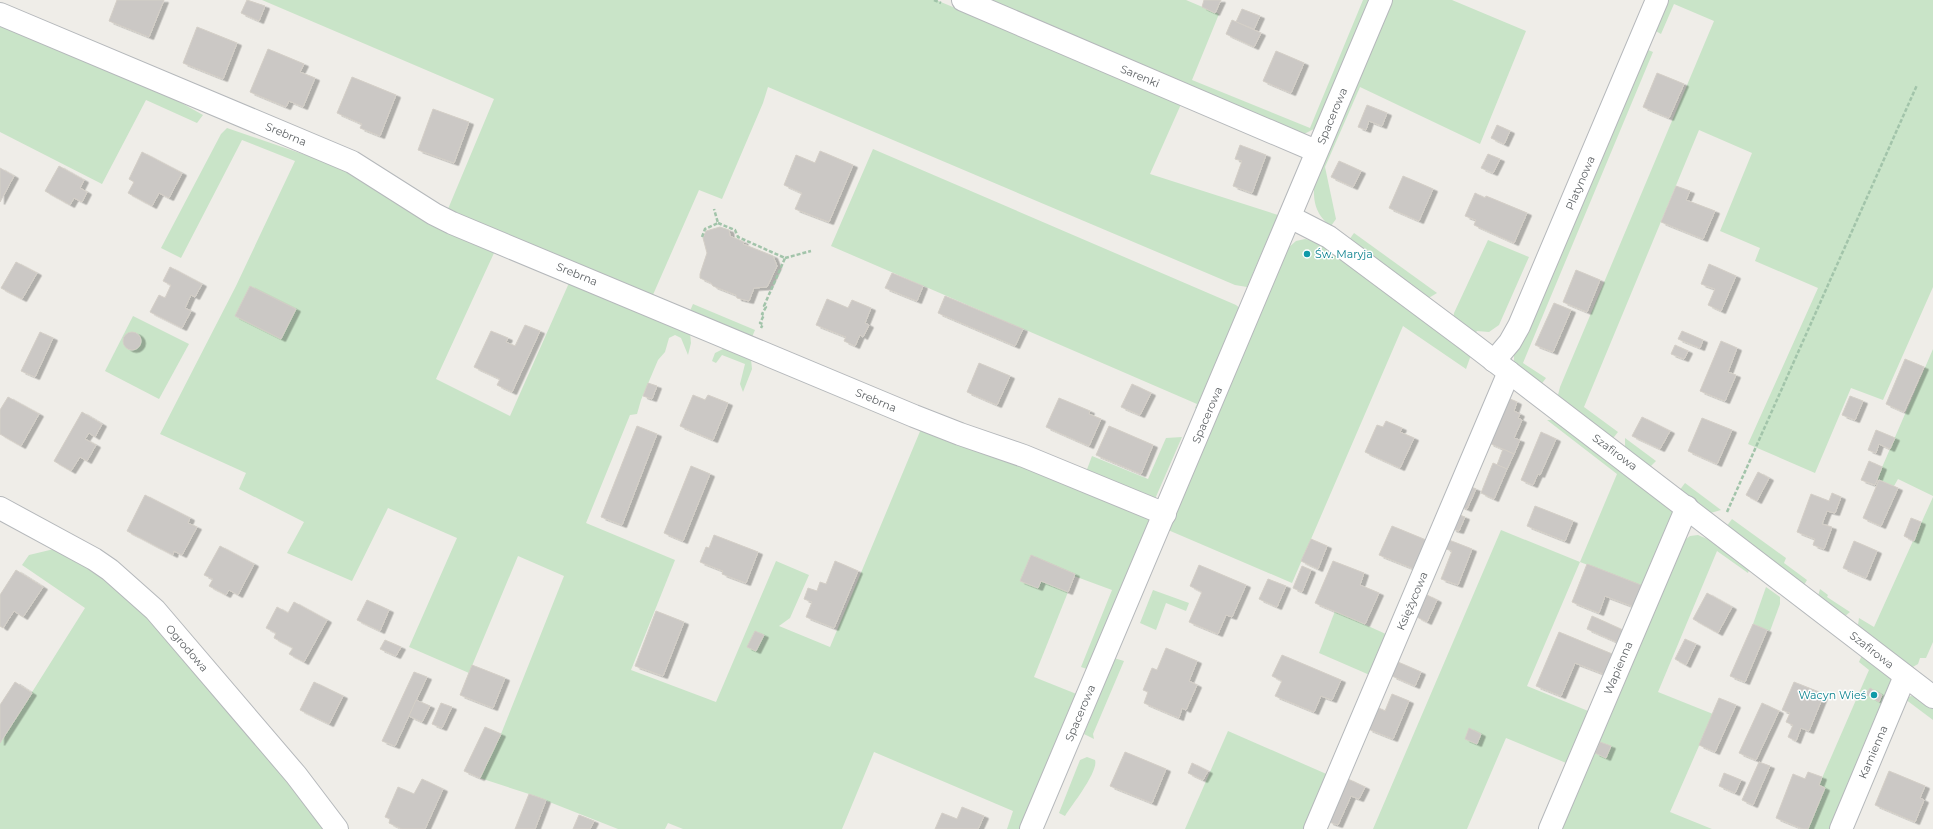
<svg xmlns="http://www.w3.org/2000/svg" width="1933" height="829" font-family="Montserrat,sans-serif">
	<style>
		.green { fill: #c9e4c8 }
		.building { fill: #cbc8c5; stroke: #d4cfc7; filter: url(#shadow) }
		.lines { fill: none; stroke-linecap: round; stroke-linejoin: round }
		.minor-casing { stroke: #b5b8bb; stroke-width: 24 }
		.path { stroke: #a2c4aa; stroke-width: 2.5; stroke-dasharray: 4 2; stroke-linecap: butt }
		.minor { stroke: #fff; stroke-width: 22 }
		.culture-dot { fill: #0f9aa8; stroke: #fff; stroke-width: 1.5 }
		.labels { text-anchor: middle; dominant-baseline: central; stroke-width: 3; stroke-linejoin: round; paint-order: stroke }
		.street-label { font-size: 11px; fill: #5f6366; stroke: #fff }
		.culture-label { font-size: 11px; fill: #0d838f; stroke: #fff; text-anchor: start }
	</style>
	<defs>
		<filter id="shadow"><feDropShadow dx="4.5" dy="2.5" stdDeviation="0" flood-color="#0004"/></filter>
	</defs>
	<rect width="100%" height="100%" fill="#efede8"/>
	<!-- green -->
	<g class="green">
		<path d="M262 0H936L1182 102 1150 174 1278 215 1247 287 1235 285 768 87 763 103 722 199 699 190 652 297 448 209 494 99Z"/>
		<path d="M988 0H1186L1219 14 1192 80 1310 128 1363 0H1371L1316 128 1304 134Z"/>
		<path d="M1392 0H1452L1526 31 1480 144 1360 87 1325 167 1336 219 1331 226C1315 215 1312 199 1315 180Z"/>
		<path d="M1667 0H1933V287L1883 400 1851 388 1815 473 1748 444 1818 288 1755 261 1760 248 1720 231 1752 153 1699 130 1584 407 1618 432 1614 437H1609L1557 399 1560 387 1714 21 1674 4 1661 34 1654 30Z"/>
		<path d="M0 23 153 87 203 115 197 123 146 100 102 184 0 132Z"/>
		<path d="M1646 49 1653 52 1523 363 1546 378 1540 386 1514 363V354Z"/>
		<path d="M227 128 326 162 353 173 422 220 494 253 436 379 510 416 569 283 690 333 691 343 688 355 681 338 675 335 669 338 665 352 658 360 641 400 637 414 630 415 586 523 675 560 631 670 716 702 776 561 809 575 790 618 779 626 830 647 921 429 977 449 1149 517 1150 522 1090 670 1081 667 1112 590 1074 576 1075 574 1031 556 1020 581 1038 588 1041 581 1068 592 1034 677 1079 695 1021 829H1007L1013 811 874 752 842 829H683L668 823 665 829H618L529 794 480 778 501 734 564 576 518 556 469 673 409 647 457 538 388 508 352 581 287 553 304 522 239 489 246 473 160 434 236 286 295 161 242 140 181 258 161 248 221 134Z"/>
		<path d="M873 149 1236 305 1242 310 1201 411 1195 408 1197 404 831 246Z"/>
		<path d="M1354 233 1437 293 1427 299 1349 240Z"/>
		<path d="M1305 239 1318 242 1471 355 1466 369 1403 326 1292 583 1168 530 1288 248 1296 241Z"/>
		<path d="M1488 240 1529 257 1499 325 1489 332 1477 331 1474 335 1453 320 1454 313Z"/>
		<path d="M693 304 755 330 752 337 690 311Z"/>
		<path d="M133 316 189 344 159 399 105 371Z"/>
		<path d="M725 348 751 359 752 369 743 392 740 384 745 364 722 355 716 363 712 361 715 353Z"/>
		<path d="M1933 349V496L1898 479 1894 486 1877 479Z"/>
		<path d="M1547 420H1553L1672 510 1674 516 1646 587 1580 562 1527 686 1593 713 1571 765 1506 738 1467 829H1373L1501 530 1580 562 1617 474Z"/>
		<path d="M1182 437 1155 499 1086 472 1092 456 1148 479 1166 438Z"/>
		<path d="M1625 438 1656 461 1650 467 1625 449Z"/>
		<path d="M1685 483 1721 510 1707 514 1679 491Z"/>
		<path d="M1933 497V642L1926 658H1920L1918 664 1911 668 1861 630 1858 625 1859 618 1874 627Z"/>
		<path d="M1732 519 1786 558 1784 563 1807 580 1804 585 1726 527Z"/>
		<path d="M1698 535 1712 541 1749 570 1748 573 1717 551 1658 692 1713 714 1670 812 1712 829H1559L1682 542 1690 536Z"/>
		<path d="M54 549 105 574 131 598 289 780 326 829H0V743L85 608 22 565 29 555Z"/>
		<path d="M1766 587 1780 597V604L1770 631 1753 624Z"/>
		<path d="M1820 589 1828 595 1827 597 1850 612 1844 617 1818 596Z"/>
		<path d="M1153 590 1189 603 1186 611 1166 603 1156 630 1140 623Z"/>
		<path d="M1335 611 1388 635 1372 676 1319 653Z"/>
		<path d="M1862 655 1888 675 1892 681 1832 829H1808L1825 788 1819 785 1869 670 1859 662Z"/>
		<path d="M1114 658 1124 661 1093 734 1094 739 1084 734Z"/>
		<path d="M1911 696 1917 697 1933 709V720L1905 699Z"/>
		<path d="M1228 731 1331 776 1308 829H1185Z"/>
		<path d="M1087 757 1095 760C1099 771 1072 805 1065 816L1059 813 1080 760Z"/>
	</g>
	<!-- building -->
	<g class="building">
		<path d="M117 0H164L149 37 109 21Z"/>
		<path d="M247 0 265 6 259 21 241 13Z"/>
		<path d="M1204 0H1221L1215 13 1202 7Z"/>
		<path d="M1242 9 1260 16 1254 29 1236 22Z"/>
		<path d="M1232 20 1261 33 1254 47 1226 34Z"/>
		<path d="M197 27 237 43 223 79 183 63Z"/>
		<path d="M268 49 304 64 300 72 315 78 303 107 289 101 286 107 250 92Z"/>
		<path d="M1276 51 1304 63 1291 93 1263 81Z"/>
		<path d="M1657 73 1684 84 1669 118 1643 107Z"/>
		<path d="M352 77 396 95 380 136 360 128 362 124 337 113Z"/>
		<path d="M1367 105 1387 113 1382 126 1369 121 1366 130 1358 127Z"/>
		<path d="M433 109 469 122 454 163 418 150Z"/>
		<path d="M1497 125 1510 131 1504 144 1491 138Z"/>
		<path d="M1240 145 1266 155 1252 193 1233 186 1242 161 1235 159Z"/>
		<path d="M820 151 853 165 829 222 795 209 802 193 784 185 796 155 815 163Z"/>
		<path d="M142 152 182 173 169 198 159 193 152 206 128 193 134 182 129 179Z"/>
		<path d="M1488 154 1500 159 1493 173 1481 168Z"/>
		<path d="M1339 161 1361 171 1353 187 1331 177Z"/>
		<path d="M59 166 84 180 80 188 87 192 82 202 74 198 70 205 45 191Z"/>
		<path d="M0 168 14 176 0 202Z"/>
		<path d="M1403 176 1433 189 1419 221 1389 208Z"/>
		<path d="M1676 186 1690 191 1686 200 1715 211 1703 239 1661 222Z"/>
		<path d="M1475 193 1485 198 1486 196 1527 213 1514 243 1474 225 1476 220 1465 216Z"/>
		<path d="M720 227 729 230 730 236 744 242 743 244 773 256 777 266 767 287 754 288 749 301 737 298 736 295 713 286 711 283 700 278V274L707 253 703 238 706 231Z"/>
		<path d="M16 262 37 273 22 299 1 288Z"/>
		<path d="M1709 264 1736 276 1721 311 1708 305 1715 289 1701 284Z"/>
		<path d="M170 267 202 284 195 297 191 295 185 308 191 311 182 328 150 312 159 295 165 298 171 285 163 281Z"/>
		<path d="M1576 270 1600 280 1587 312 1563 302Z"/>
		<path d="M892 273 923 286 917 301 885 288Z"/>
		<path d="M250 286 296 309 281 339 235 316Z"/>
		<path d="M945 296 1023 329 1015 346 938 313Z"/>
		<path d="M827 299 848 308 852 300 871 308 865 323 869 325 863 337 860 335 855 346 844 341 846 337 816 325Z"/>
		<path d="M1554 303 1571 310 1553 352 1535 345Z"/>
		<path d="M525 325 540 331 512 392 497 385 500 379 474 367 491 331 508 338 506 342 515 346Z"/>
		<path d="M1682 331 1703 340 1700 348 1678 339Z"/>
		<path d="M40 332 53 338 35 377 21 371Z"/>
		<circle cx="132" cy="341" r="9"/>
		<path d="M1721 341 1737 348 1728 372 1736 375 1725 401 1700 391Z"/>
		<path d="M1675 345 1688 351 1684 359 1671 354Z"/>
		<path d="M1905 359 1924 367 1904 412 1886 404Z"/>
		<path d="M979 363 1010 376 997 405 967 392Z"/>
		<path d="M648 383 657 386 652 399 643 396Z"/>
		<path d="M1132 384 1151 393 1140 415 1121 407Z"/>
		<path d="M693 395 705 400 708 395 728 403 713 440 680 426Z"/>
		<path d="M1850 396 1863 401 1855 420 1842 415Z"/>
		<path d="M8 397 39 414 21 446 0 434V410Z"/>
		<path d="M1059 398 1090 411 1089 414 1101 419 1089 446 1046 427Z"/>
		<path d="M1508 398 1517 402 1514 411 1520 414 1518 418 1522 420 1514 438 1520 440 1514 454 1489 443Z"/>
		<path d="M82 412 102 424 95 437 89 433 85 439 96 445 87 461 80 457 71 471 54 461Z"/>
		<path d="M1642 417 1670 431 1660 449 1632 436Z"/>
		<path d="M1702 418 1732 430 1717 464 1688 451Z"/>
		<path d="M1386 421 1402 428 1400 432 1414 438 1400 468 1365 452 1377 425 1383 427Z"/>
		<path d="M637 426 657 434 622 525 601 517Z"/>
		<path d="M1109 426 1153 445 1141 474 1096 455Z"/>
		<path d="M1876 430 1895 438 1890 449 1879 444 1876 453 1868 450Z"/>
		<path d="M1541 432 1556 439 1540 475 1538 474 1533 485 1521 480Z"/>
		<path d="M1503 449 1514 454 1507 469 1497 465Z"/>
		<path d="M1869 461 1882 467 1875 485 1861 480Z"/>
		<path d="M1493 463 1507 469 1494 499 1481 493Z"/>
		<path d="M691 466 710 474 683 541 664 533Z"/>
		<path d="M1758 472 1769 478 1757 501 1746 495Z"/>
		<path d="M1879 480 1898 488 1881 526 1863 518Z"/>
		<path d="M1469 486 1476 489 1467 509 1460 506Z"/>
		<path d="M1832 493 1841 497 1835 513 1827 511 1822 524 1832 527 1824 549 1813 545 1815 539 1797 532 1811 494 1829 501Z"/>
		<path d="M145 495 190 518 188 523 197 527 182 555 174 551 173 555 127 531Z"/>
		<path d="M1535 506 1573 521 1565 541 1527 526Z"/>
		<path d="M1457 514 1465 517 1459 531 1452 529Z"/>
		<path d="M1911 518 1921 522 1914 541 1904 536Z"/>
		<path d="M1392 526 1426 540 1414 569 1379 555Z"/>
		<path d="M714 535 758 552 746 583 722 574 723 571 700 562 706 547 709 548Z"/>
		<path d="M1311 539 1327 546 1318 569 1301 561Z"/>
		<path d="M1449 540 1472 549 1458 585 1441 579 1452 551 1446 549Z"/>
		<path d="M1854 541 1877 551 1866 578 1843 568Z"/>
		<path d="M220 546 254 564 238 595 229 590 226 595 209 586 213 579 204 575Z"/>
		<path d="M1031 555 1075 574 1068 592 1041 581 1038 588 1020 581Z"/>
		<path d="M835 561 858 571 834 628 806 617 812 602 804 599 808 588 817 591 820 582 826 584Z"/>
		<path d="M1333 561 1364 573 1360 585 1379 593 1365 624 1315 603Z"/>
		<path d="M1587 564 1646 587 1637 608 1605 596 1599 613 1572 602Z"/>
		<path d="M1199 565 1246 585 1232 617 1226 615 1218 634 1189 622 1202 592 1190 586Z"/>
		<path d="M1302 566 1311 570 1302 592 1293 588Z"/>
		<path d="M16 570 43 587 23 617 14 611 3 628 0 626V595Z"/>
		<path d="M1268 579 1286 586 1277 607 1259 599Z"/>
		<path d="M1707 593 1732 607 1718 633 1693 619Z"/>
		<path d="M1427 595 1437 600 1427 622 1417 617Z"/>
		<path d="M367 600 389 610 380 631 357 620Z"/>
		<path d="M294 602 327 620 304 662 289 654 293 648 274 638 276 633 266 628 277 607 288 613Z"/>
		<path d="M656 611 684 622 663 676 635 666Z"/>
		<path d="M1592 616 1625 631 1619 643 1587 629Z"/>
		<path d="M1753 624 1767 630 1745 682 1730 676Z"/>
		<path d="M755 631 764 635 756 651 747 647Z"/>
		<path d="M1559 632 1617 656 1609 676 1575 663 1561 696 1536 686Z"/>
		<path d="M1685 639 1696 644 1686 665 1675 659Z"/>
		<path d="M385 640 401 647 396 656 380 649Z"/>
		<path d="M1166 648 1197 661 1189 681 1197 685 1186 710 1182 708 1179 718 1144 703 1148 692 1143 690 1152 668 1157 670Z"/>
		<path d="M1282 655 1341 680 1332 700 1321 696 1314 712 1275 696 1282 681 1272 676Z"/>
		<path d="M1398 662 1421 672 1415 686 1392 676Z"/>
		<path d="M472 665 505 678 493 708 460 695Z"/>
		<path d="M414 672 427 677 395 746 382 741Z"/>
		<path d="M15 682 32 693 0 743V705Z"/>
		<path d="M314 682 343 696 329 724 300 710Z"/>
		<path d="M1794 682 1824 694 1809 731 1801 728 1796 741 1788 737 1793 725 1786 722 1790 713 1782 710Z"/>
		<path d="M1870 688 1882 695 1879 702 1866 694Z"/>
		<path d="M1392 694 1409 701 1393 739 1368 729 1377 707 1385 711Z"/>
		<path d="M1719 698 1736 705 1715 752 1699 745Z"/>
		<path d="M416 700 430 706 422 722 409 716Z"/>
		<path d="M441 703 452 707 442 728 432 724Z"/>
		<path d="M1762 703 1779 711 1756 760 1739 753Z"/>
		<path d="M485 727 501 734 480 778 464 771Z"/>
		<path d="M1469 728 1481 734 1477 744 1465 739Z"/>
		<path d="M1600 742 1611 746 1606 758 1595 753Z"/>
		<path d="M1125 752 1166 769 1152 803 1110 786Z"/>
		<path d="M1759 762 1770 766 1753 805 1742 800Z"/>
		<path d="M1192 763 1208 771 1203 780 1188 773Z"/>
		<path d="M1889 771 1925 786 1920 798 1924 800 1915 822 1875 805Z"/>
		<path d="M1808 772 1822 777 1819 785 1825 788 1808 829H1803L1776 818 1793 774 1805 779Z"/>
		<path d="M1724 773 1741 780 1735 793 1719 786Z"/>
		<path d="M422 779 443 789 425 829H402L389 823 390 819 385 817 398 787 414 794Z"/>
		<path d="M1348 779 1365 787 1359 799 1351 796 1338 825 1329 822Z"/>
		<path d="M529 794 546 800 535 829H515Z"/>
		<path d="M962 807 984 816 978 829H935L942 813 957 819Z"/>
		<path d="M579 815 594 821 590 829H573Z"/>
	</g>
	<g class="lines">
		<defs>
			<g id="minor">
				<path d="M963 0 1316 151"/>
				<path d="M0 14 352 162 434 214 452 223 914 416 960 434 1024 456 1165 514"/>
				<path d="M1290 217 1329 237 1467 340 1933 697"/>
				<path d="M1494 361 1510 342 1519 326 1657 0"/>
				<path d="M0 508 94 559 110 570 155 610 296 775 337 829"/>
				<path d="M1031 829 1381 0"/>
				<path d="M1315 829 1509 372"/>
				<path d="M1550 829 1687 507"/>
				<path d="M1841 829 1905 676"/>
			</g>
		</defs>
		<!-- minor casing -->
		<use href="#minor" class="minor-casing"/>
		<!-- path -->
		<g class="path">
			<path d="M934 0 941 3"/>
			<path d="M718 223 735 230 738 237 785 258 764 306 766 307 762 314 764 315 760 323 763 324 761 328"/>
			<path d="M702 237 705 229 718 223 714 209"/>
			<path d="M785 258 811 251"/>
			<path d="M1727 512 1917 85"/>
		</g>
		<!-- minor -->
		<use href="#minor" class="minor"/>
	</g>
	<!-- markers -->
	<g class="culture-dot">
		<circle cx="1307" cy="254" r="4"/>
		<circle cx="1874" cy="695" r="4"/>
	</g>
	<g class="labels">
		<!-- street labels -->
		<g class="street-label">
			<text transform="translate(1140 76) rotate(23)">Sarenki</text>
			<text transform="translate(1332 116) rotate(-67)">Spacerowa</text>
			<text transform="translate(286 134) rotate(23)">Srebrna</text>
			<text transform="translate(1580 183) rotate(-67)">Platynowa</text>
			<text transform="translate(577 274) rotate(22)">Srebrna</text>
			<text transform="translate(876 400) rotate(23)">Srebrna</text>
			<text transform="translate(1207 415) rotate(-67)">Spacerowa</text>
			<text transform="translate(1615 452) rotate(37)">Szafirowa</text>
			<text transform="translate(1412 601) rotate(-67)">Księżycowa</text>
			<text transform="translate(187 648) rotate(49)">Ogrodowa</text>
			<text transform="translate(1872 650) rotate(38)">Szafirowa</text>
			<text transform="translate(1618 668) rotate(-67)">Wapienna</text>
			<text transform="translate(1080 713) rotate(-67)">Spacerowa</text>
			<text transform="translate(1873 752) rotate(-67)">Kamienna</text>
		</g>
		<!-- culture labels -->
		<g class="culture-label">
			<text x="1315" y="254">Św. Maryja</text>
			<text x="1866" y="695" text-anchor="end">Wacyn Wieś</text>
		</g>
	</g>
</svg>
